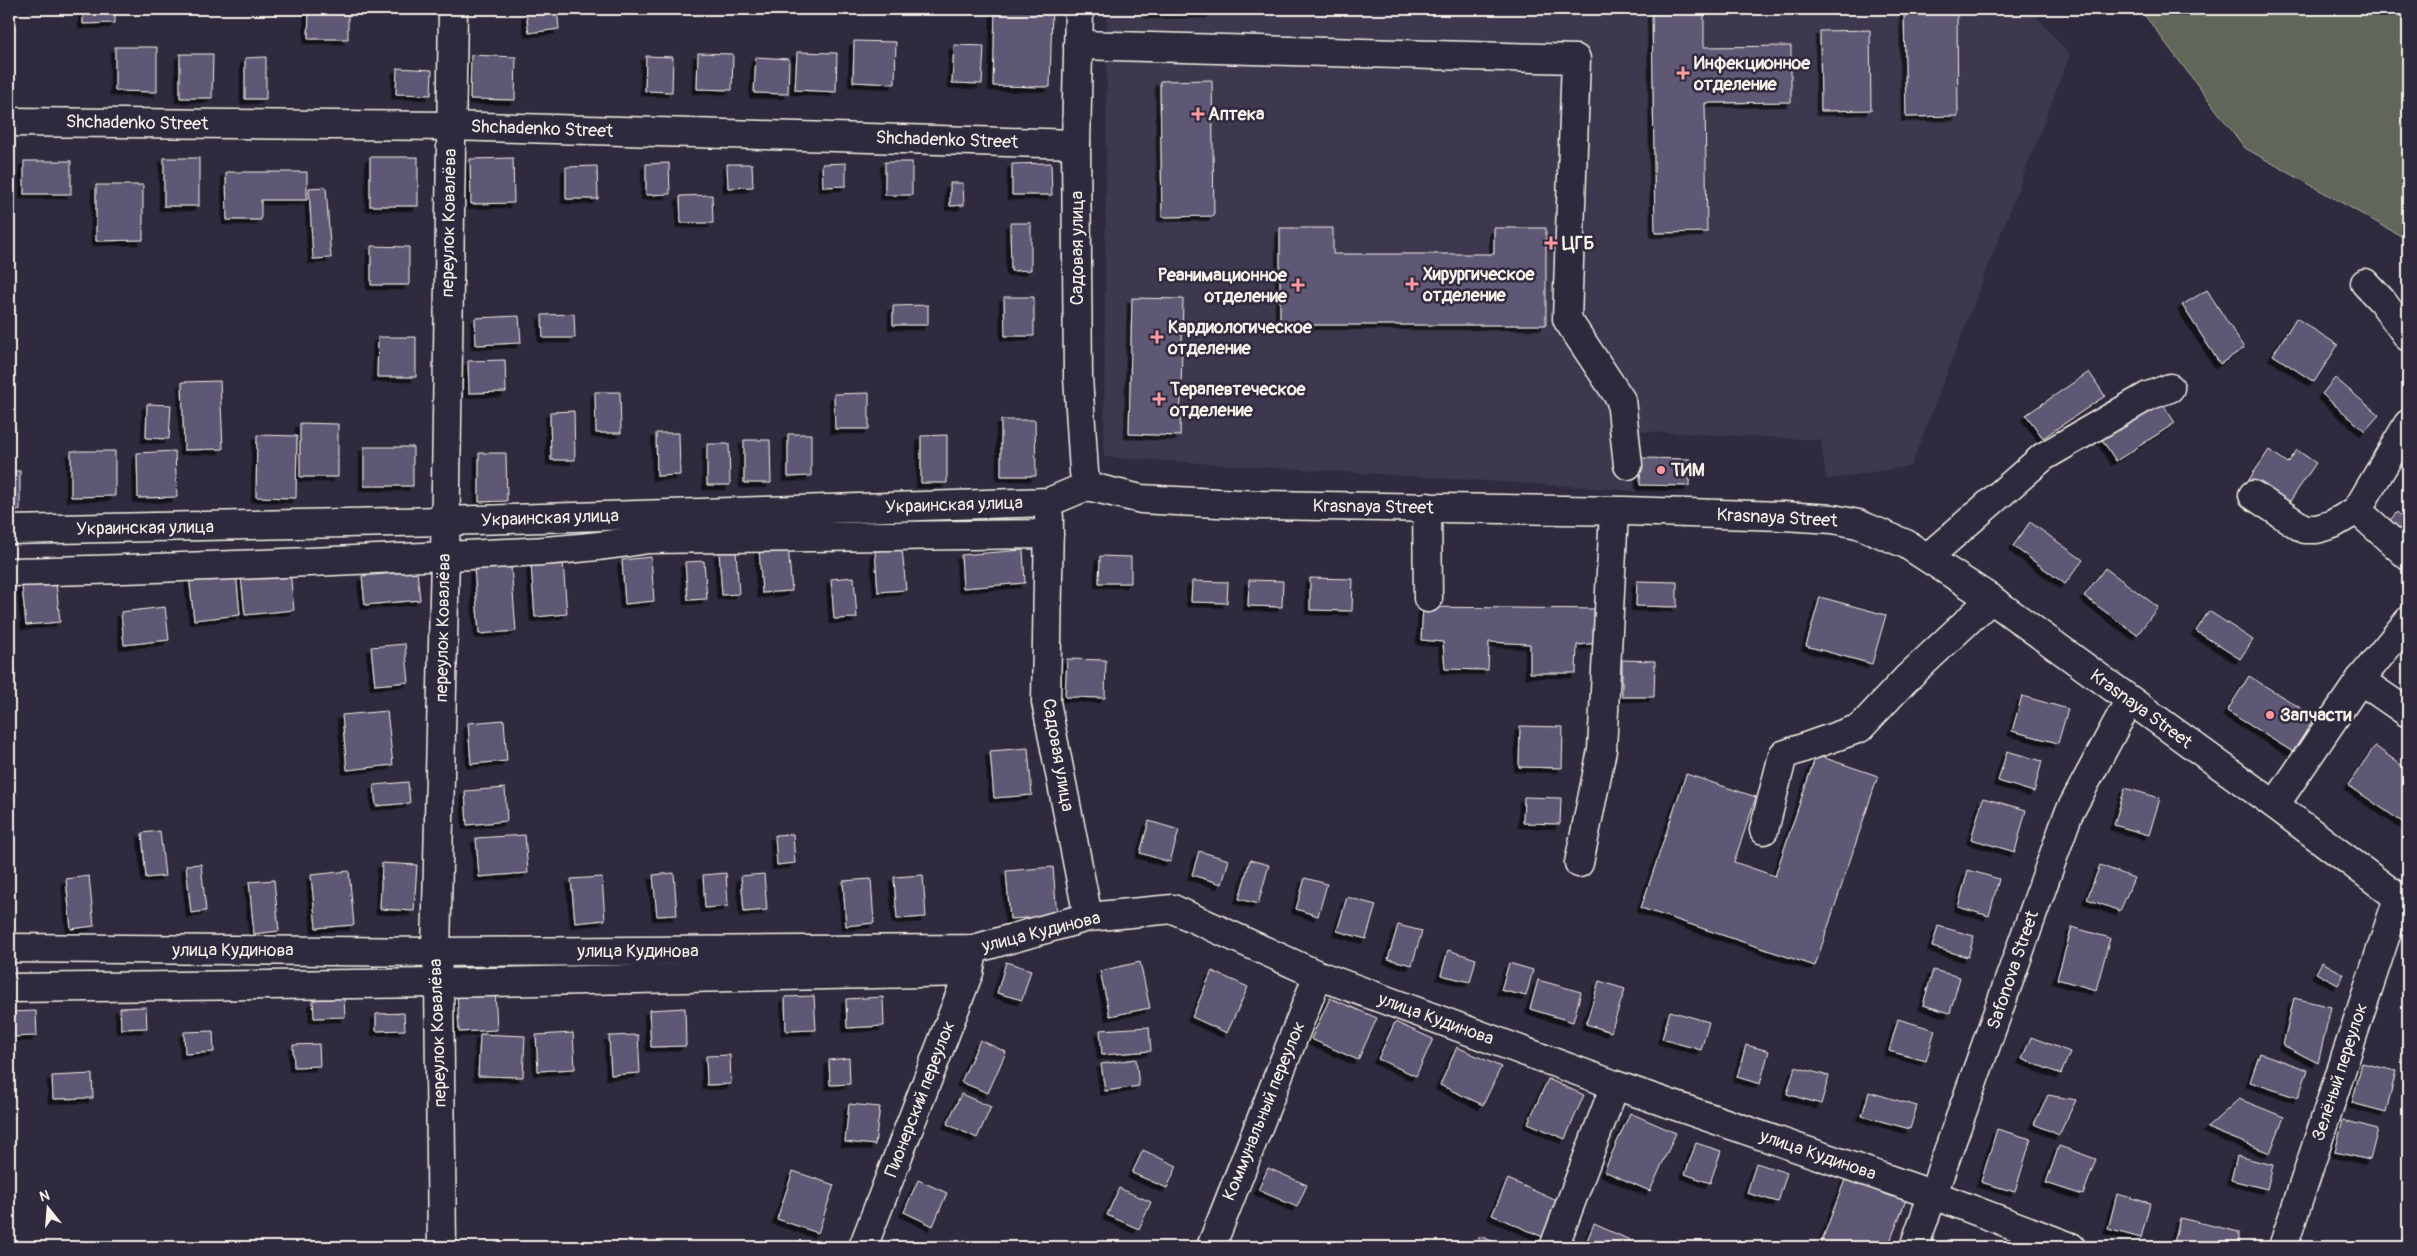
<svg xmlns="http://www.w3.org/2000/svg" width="2417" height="1256" font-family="Pangolin,sans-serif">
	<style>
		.built { fill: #3d384e }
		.green { fill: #616659; stroke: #aaaca0 }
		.building { fill: #5e5875; stroke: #f4f1e8; filter: url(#shadow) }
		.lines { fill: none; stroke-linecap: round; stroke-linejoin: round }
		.minor-casing { stroke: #f4f1e8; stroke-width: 31 }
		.minor { stroke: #2f2a3d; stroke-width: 28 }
		.poi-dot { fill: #ff9aa2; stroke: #2f2a3d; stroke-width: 2 }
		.labels { text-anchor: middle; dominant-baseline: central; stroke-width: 5; stroke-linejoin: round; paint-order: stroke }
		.poi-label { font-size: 18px; font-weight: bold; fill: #f4f1e8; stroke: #2f2a3d; text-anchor: start }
		.street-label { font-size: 18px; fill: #f4f1e8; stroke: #2f2a3d }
	</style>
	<defs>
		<filter id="shadow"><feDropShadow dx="-4.5" dy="4.5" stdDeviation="0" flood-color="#0009"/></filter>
	</defs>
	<rect width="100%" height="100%" fill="#2f2a3d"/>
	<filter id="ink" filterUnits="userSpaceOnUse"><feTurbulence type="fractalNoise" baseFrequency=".02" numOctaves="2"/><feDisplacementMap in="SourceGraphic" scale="10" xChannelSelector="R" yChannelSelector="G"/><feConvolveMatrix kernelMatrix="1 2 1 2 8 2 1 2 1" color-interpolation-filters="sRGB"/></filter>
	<g filter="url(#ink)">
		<!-- built -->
		<path class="built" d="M1107 9H2030L2070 55 1911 466 1826 480 1821 440 1636 431 1632 475 1637 492 1613 489 1104 457Z"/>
		<!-- green -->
		<path class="green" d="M2140 9H2408V240L2245 148Z"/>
		<!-- building -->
		<g class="building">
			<path d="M83 9H115V23L83 24Z"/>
			<path d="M309 9H348V39H308Z"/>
			<path d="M557 9 559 29 529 33 526 13Z"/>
			<path d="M995 9H1052L1050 87 993 86Z"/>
			<path d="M1149 9H1212V13L1150 14Z"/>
			<path d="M1652 9H1704V47L1791 46V102L1705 103 1707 232 1655 233Z"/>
			<path d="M1904 9H1957L1958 116 1906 117Z"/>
			<path d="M1870 30 1871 110 1821 111 1820 31Z"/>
			<path d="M854 41 896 42 895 84 853 82Z"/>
			<path d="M954 45 984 46 982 84 952 83Z"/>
			<path d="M115 47H157V92L115 91Z"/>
			<path d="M797 52 837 53 836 92 795 90Z"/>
			<path d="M698 53 733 54 732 90 697 89Z"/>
			<path d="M180 54H213L212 98H180Z"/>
			<path d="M471 55 516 57 515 100 470 99Z"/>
			<path d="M646 56 673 57 672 92 645 91Z"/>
			<path d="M266 57V99H245V58Z"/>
			<path d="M756 57 789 59 788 94 754 93Z"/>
			<path d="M397 68 432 70 431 95 396 94Z"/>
			<path d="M1212 80 1214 216 1162 217 1160 81Z"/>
			<rect x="370" y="157" width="48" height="49"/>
			<rect x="164" y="158" width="35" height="48"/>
			<path d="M513 158 514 203 471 204 470 159Z"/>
			<rect x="24" y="161" width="47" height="33"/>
			<rect x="885" y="162" width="27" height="33"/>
			<path d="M669 163 670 194 646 195V164Z"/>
			<path d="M846 163V186L823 187 822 164Z"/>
			<path d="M1051 163 1052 195H1012V164Z"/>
			<path d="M727 164H752L753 187 728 188Z"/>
			<path d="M597 166 598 199H566V167Z"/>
			<path d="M226 172H307V200H261V220H227Z"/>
			<path d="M950 183H963L964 205 950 206Z"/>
			<path d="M96 185H143V240L96 241Z"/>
			<path d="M326 187 331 258 313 259 309 188Z"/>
			<path d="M712 195 713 223H681L680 196Z"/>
			<path d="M1010 223H1031V270L1011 271Z"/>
			<path d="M1280 228H1333V254H1494V228H1546V325H1280Z"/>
			<path d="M371 246 409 247V285H371Z"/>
			<path d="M2207 290 2244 348 2220 364 2182 305Z"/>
			<path d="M1004 297H1034V336H1005Z"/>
			<path d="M1132 298 1183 299 1180 436 1129 434Z"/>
			<path d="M928 305V325H893V306Z"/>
			<path d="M574 314 575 338H543L542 315Z"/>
			<path d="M519 316 521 343 476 345 475 318Z"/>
			<path d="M2296 318 2338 345 2314 382 2273 355Z"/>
			<path d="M378 337H416V377H377Z"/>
			<path d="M505 360 506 392 469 393 468 361Z"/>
			<rect x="9" y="372" width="3" height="39"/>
			<path d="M2089 372 2105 396 2043 438 2026 415Z"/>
			<path d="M2335 378 2379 415 2365 431 2322 394Z"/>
			<path d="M220 381 223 449 184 450 182 382Z"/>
			<path d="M595 392H620L621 433H596Z"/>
			<path d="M869 393V429H835L834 394Z"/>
			<path d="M2161 401 2175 423 2116 461 2101 438Z"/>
			<path d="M147 404 171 405 169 439 146 438Z"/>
			<path d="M574 411 575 460H551L550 412Z"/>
			<path d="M1001 420H1035L1036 476H1001Z"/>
			<path d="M300 423 338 424V477H300Z"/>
			<path d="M656 433H679L680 475 657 476Z"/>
			<path d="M788 434H811V476L788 477Z"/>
			<path d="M257 435 297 436 296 498 256 497Z"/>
			<path d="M947 435V483H921V436Z"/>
			<path d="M744 440H770L771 483H744Z"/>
			<path d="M707 444H729L730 485H707Z"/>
			<rect x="364" y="447" width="49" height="39"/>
			<path d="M2269 450 2288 463 2297 450 2316 463 2286 507 2248 481Z"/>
			<path d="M71 451H115V496L71 497Z"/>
			<path d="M175 451 177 497 138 498 137 453Z"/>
			<path d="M479 453H506L507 501 479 502Z"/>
			<path d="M1641 458 1690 459 1689 486 1640 485Z"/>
			<rect x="9" y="471" width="11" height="39"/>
			<path d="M2397 512 2408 522V547L2385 526Z"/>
			<path d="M2030 522 2083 560 2065 584 2013 546Z"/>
			<path d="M788 546 792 591 762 593 759 548Z"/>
			<path d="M902 549 906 590 878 592 875 551Z"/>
			<path d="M1023 550 1025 583 963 588 961 555Z"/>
			<path d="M736 551 739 594 722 595 719 552Z"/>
			<path d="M1100 556 1131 557V583H1099Z"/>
			<path d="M651 557 654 601 625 604 622 560Z"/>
			<path d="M704 561 707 599 688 600 685 562Z"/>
			<path d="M563 562 567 614 535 617 531 564Z"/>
			<path d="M511 566 516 631 479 634 474 568Z"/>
			<path d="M2105 568 2158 607 2137 635 2084 596Z"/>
			<path d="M236 571 240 615 194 620 189 576Z"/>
			<path d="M290 571 294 610 245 615 241 576Z"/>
			<path d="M417 571 420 600 365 605 362 576Z"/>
			<path d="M854 577 857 618 834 619 831 579Z"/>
			<path d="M1310 578 1353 579 1352 611 1310 610Z"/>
			<path d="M1249 580 1283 581 1282 607 1248 606Z"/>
			<path d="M1192 581 1228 582 1227 603 1191 602Z"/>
			<path d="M1637 581 1677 582V607L1636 606Z"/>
			<path d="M56 583 60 622 26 625 22 586Z"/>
			<path d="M1820 597 1886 615 1872 664 1806 646Z"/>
			<path d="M165 607 169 640 124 645 121 612Z"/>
			<path d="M1423 607 1601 609V643L1577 645 1576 673H1530V644L1489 642 1488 670 1445 669 1443 642 1421 640Z"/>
			<path d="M2209 611 2253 640 2240 659 2196 631Z"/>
			<path d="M405 644 409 682 375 685 371 647Z"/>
			<path d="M1067 659 1106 660 1105 698 1065 697Z"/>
			<path d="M1622 660 1655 661 1654 697H1622Z"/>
			<path d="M2249 676 2315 717 2293 752 2227 711Z"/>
			<path d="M2022 696 2068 709 2058 743 2012 731Z"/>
			<path d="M387 711 393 765 347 770 342 715Z"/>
			<path d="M504 720 507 761 471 764 468 723Z"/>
			<path d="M1520 726 1563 727 1562 768 1519 767Z"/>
			<path d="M2375 746 2408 770V826L2348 785Z"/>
			<path d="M1028 748 1032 795 994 798 990 751Z"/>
			<path d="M2007 751 2042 761 2034 792 1998 781Z"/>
			<path d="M1816 755 1878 776 1815 966 1641 908 1686 774 1756 797 1734 862 1775 876Z"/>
			<path d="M408 782 410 803 376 806 374 785Z"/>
			<path d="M505 788 507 821 467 825 465 791Z"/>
			<path d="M2125 788 2160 798 2149 835 2114 825Z"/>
			<path d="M1524 797 1561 798 1560 824 1523 823Z"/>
			<path d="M1983 798 2026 810 2015 852 1971 839Z"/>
			<path d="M1149 821 1179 830 1170 862 1140 853Z"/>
			<path d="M160 831 165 876 146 878 142 833Z"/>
			<path d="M793 834 795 863 777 865 775 835Z"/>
			<path d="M525 835 528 873 479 877 476 838Z"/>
			<path d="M1199 851 1229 860 1222 884 1192 875Z"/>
			<path d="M1250 860 1269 865 1258 904 1239 899Z"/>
			<path d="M382 863 417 865 414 911 380 909Z"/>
			<path d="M201 864 206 911 191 913 186 865Z"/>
			<path d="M2100 865 2134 878 2120 911 2087 899Z"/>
			<path d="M1053 867 1057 916 1010 919 1006 871Z"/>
			<path d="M1968 870 1999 879 1989 916 1958 907Z"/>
			<path d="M349 871 354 925 316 928 311 875Z"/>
			<path d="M674 873 677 915 657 916 653 875Z"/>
			<path d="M726 873 728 906 705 908 703 875Z"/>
			<path d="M764 874 767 910 744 912 741 876Z"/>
			<path d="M923 875 926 917 897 919 894 877Z"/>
			<path d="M89 876 94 926 71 929 66 879Z"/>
			<path d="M602 877 605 920 575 923 571 879Z"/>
			<path d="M1305 878 1327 884 1318 916 1296 909Z"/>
			<path d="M871 879 874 923 846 926 843 881Z"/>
			<path d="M274 880 279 931 254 934 249 882Z"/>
			<path d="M1347 897 1376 905 1366 939 1337 931Z"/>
			<path d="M1398 925 1422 931 1412 965 1388 959Z"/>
			<path d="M1938 926 1974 936 1968 957 1932 947Z"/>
			<path d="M2072 927 2110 938 2096 990 2057 979Z"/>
			<path d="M1448 950 1476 959 1470 982 1441 975Z"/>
			<path d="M1006 962 1031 970 1022 1000 997 993Z"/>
			<path d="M1140 962 1150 1008 1110 1016 1100 971Z"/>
			<path d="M2322 962 2344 974 2338 985 2316 973Z"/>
			<path d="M1509 963 1533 970 1526 996 1501 990Z"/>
			<path d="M1933 970 1960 977 1950 1013 1923 1005Z"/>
			<path d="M1212 971 1248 987 1227 1033 1192 1017Z"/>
			<path d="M1538 980 1581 992 1573 1022 1530 1009Z"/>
			<path d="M1599 981 1625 989 1611 1032 1586 1024Z"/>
			<path d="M495 987 497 1030 459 1032 457 989Z"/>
			<path d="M814 996 816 1030 786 1031 785 997Z"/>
			<path d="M883 997 884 1026 847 1028 846 999Z"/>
			<path d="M344 998 345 1017 314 1018 313 1000Z"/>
			<path d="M1330 998 1377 1018 1358 1060 1311 1039Z"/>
			<path d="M2294 998 2331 1007 2318 1063 2283 1045Z"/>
			<path d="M146 1007 147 1028 121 1029 120 1008Z"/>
			<path d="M685 1008 686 1046 651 1047 649 1010Z"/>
			<path d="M36 1011 37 1036 9 1037V1012Z"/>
			<path d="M1670 1011 1709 1022 1701 1050 1662 1039Z"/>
			<path d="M404 1013 405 1030 376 1031V1014Z"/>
			<path d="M1898 1019 1935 1030 1926 1061 1889 1051Z"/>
			<path d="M1395 1022 1433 1039 1416 1076 1378 1059Z"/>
			<path d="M1149 1027 1151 1051 1102 1055 1100 1030Z"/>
			<path d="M213 1031 214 1052 185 1054 184 1032Z"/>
			<path d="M573 1033 575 1069 538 1071 536 1035Z"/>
			<path d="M480 1034 525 1036 523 1077 478 1076Z"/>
			<path d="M638 1035 640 1073 611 1075 609 1036Z"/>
			<path d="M2031 1037 2070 1052 2061 1074 2022 1059Z"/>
			<path d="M980 1040 1006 1052 988 1093 961 1082Z"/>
			<path d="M319 1044 320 1066 294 1067 293 1045Z"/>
			<path d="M1746 1045 1769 1051 1760 1084 1737 1077Z"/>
			<path d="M1457 1047 1501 1067 1483 1105 1440 1085Z"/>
			<path d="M2260 1053 2308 1070 2298 1098 2250 1082Z"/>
			<path d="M730 1055 731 1084 707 1085 706 1056Z"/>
			<path d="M849 1058 850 1084 830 1085 829 1060Z"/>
			<path d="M1136 1059 1139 1086 1105 1091 1101 1064Z"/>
			<path d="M2362 1063 2396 1071 2386 1112 2352 1103Z"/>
			<path d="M1795 1067 1829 1076 1821 1104 1787 1094Z"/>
			<path d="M92 1074 93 1098 53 1099 52 1076Z"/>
			<path d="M1548 1079 1584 1095 1565 1139 1528 1123Z"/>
			<path d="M1869 1092 1917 1106 1910 1129 1862 1116Z"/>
			<path d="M961 1094 991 1107 977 1138 947 1124Z"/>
			<path d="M2048 1095 2076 1100 2059 1135 2034 1124Z"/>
			<path d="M2239 1099 2284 1117 2270 1153 2207 1128Z"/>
			<path d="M849 1104 880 1107 875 1145 845 1142Z"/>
			<path d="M1630 1113 1676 1133 1650 1191 1604 1171Z"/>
			<path d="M2343 1120 2378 1129 2370 1160 2335 1152Z"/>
			<path d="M1997 1129 2031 1139 2015 1192 1981 1182Z"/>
			<path d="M1696 1143 1721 1151 1710 1183 1685 1174Z"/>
			<path d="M2059 1146 2096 1159 2083 1195 2046 1183Z"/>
			<path d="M1143 1150 1177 1166 1167 1188 1132 1173Z"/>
			<path d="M2237 1156 2273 1165 2267 1189 2231 1180Z"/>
			<path d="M1756 1163 1787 1173 1778 1202 1747 1193Z"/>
			<path d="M1268 1168 1307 1185 1297 1207 1258 1190Z"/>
			<path d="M793 1171 834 1185 818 1233 777 1219Z"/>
			<path d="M1846 1177 1906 1200 1888 1247H1833L1821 1243Z"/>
			<path d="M1508 1179 1559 1202 1543 1237 1492 1215Z"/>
			<path d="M918 1180 947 1193 933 1226 904 1212Z"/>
			<path d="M1119 1188 1151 1202 1139 1229 1107 1215Z"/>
			<path d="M2117 1194 2150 1203 2141 1238 2108 1229Z"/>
			<path d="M2180 1218 2239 1232V1247H2173Z"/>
			<path d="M1594 1224 1630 1240 1626 1247H1584Z"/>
			<path d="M1480 1236 1506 1247H1474Z"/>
			<path d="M989 1245V1247H945Z"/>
		</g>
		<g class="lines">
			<defs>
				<g id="minor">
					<path d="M1079 9 1076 144 1078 377 1084 472 1087 486"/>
					<path d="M1078 45 1576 59 1567 319 1621 400 1628 465"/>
					<path d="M9 122 450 126 1076 144"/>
					<path d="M2365 283 2382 301 2408 337"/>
					<path d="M1087 486 1141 499 1176 501 1261 505 1625 511 1783 516 1833 519 1858 524 1906 544 1991 599 2275 805 2408 905"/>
					<path d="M2253 495 2304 529H2317L2333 524 2357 510 2408 424"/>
					<path d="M1427 507 1428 598"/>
					<path d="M2357 510 2408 556"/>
					<path d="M1049 517 1046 702 1088 917"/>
					<path d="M9 530 445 521 1049 502 1087 486"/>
					<path d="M1928 557 2043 457 2148 396 2170 388"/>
					<path d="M9 572C139 569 269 564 399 558 481 554 566 553 648 539L1049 534"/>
					<path d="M2360 680 2408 713"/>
					<path d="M2275 805 2360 680 2408 621"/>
					<path d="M1764 830 1783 755 1860 728 1906 679 1991 599"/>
					<path d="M1579 863 1602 750 1614 512"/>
					<path d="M9 948 436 952 974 949 1088 917 1173 909 1318 975 1615 1085 1934 1195 2071 1247"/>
					<path d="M9 988 439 983 969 972"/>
					<path d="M442 1247 439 983 436 952 445 555 453 9"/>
					<path d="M863 1247 969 972 972 957"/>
					<path d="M1211 1247 1318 975"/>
					<path d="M1554 1247 1615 1085"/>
					<path d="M1914 1247 2068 815 2129 701"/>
					<path d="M2283 1247 2398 898"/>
				</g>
			</defs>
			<!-- minor casing -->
			<use href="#minor" class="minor-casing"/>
			<!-- minor -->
			<use href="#minor" class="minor"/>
		</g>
	</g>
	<!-- markers -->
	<g class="poi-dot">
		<path d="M1680.5 65.5h5v5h5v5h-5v5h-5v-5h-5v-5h5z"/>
		<path d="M1195.5 106.5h5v5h5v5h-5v5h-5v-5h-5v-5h5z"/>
		<path d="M1548.5 235.5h5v5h5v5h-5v5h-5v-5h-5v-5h5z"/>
		<path d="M1409.5 276.5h5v5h5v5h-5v5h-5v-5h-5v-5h5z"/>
		<path d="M1295.5 277.5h5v5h5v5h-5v5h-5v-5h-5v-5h5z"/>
		<path d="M1154.5 329.5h5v5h5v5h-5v5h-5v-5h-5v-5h5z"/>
		<path d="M1156.5 391.5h5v5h5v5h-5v5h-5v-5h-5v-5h5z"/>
		<circle cx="1661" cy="470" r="5"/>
		<circle cx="2270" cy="715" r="5"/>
	</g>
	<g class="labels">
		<!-- poi labels -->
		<g class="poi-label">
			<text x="1694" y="63">Инфекционное<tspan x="1694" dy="21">отделение</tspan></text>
			<text x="1208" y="114">Аптека</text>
			<text x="1562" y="243">ЦГБ</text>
			<text x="1423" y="274">Хирургическое<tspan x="1423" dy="21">отделение</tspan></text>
			<text x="1287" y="275" text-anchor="end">Реанимационное<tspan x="1287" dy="21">отделение</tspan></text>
			<text x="1168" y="327">Кардиологическое<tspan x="1168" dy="21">отделение</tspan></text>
			<text x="1170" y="389">Терапевтеческое<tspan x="1170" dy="21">отделение</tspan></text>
			<text x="1671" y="470">ТИМ</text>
			<text x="2280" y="715">Запчасти</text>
		</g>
		<!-- street labels -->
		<g class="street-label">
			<text transform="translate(137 123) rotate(1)">Shchadenko Street</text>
			<text transform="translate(542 129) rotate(2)">Shchadenko Street</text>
			<text transform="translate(947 140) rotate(2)">Shchadenko Street</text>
			<text transform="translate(449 223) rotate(-89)">переулок Ковалёва</text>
			<text transform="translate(1077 248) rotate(-90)">Садовая улица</text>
			<text transform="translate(954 505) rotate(-2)">Украинская улица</text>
			<text transform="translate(1373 507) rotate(1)">Krasnaya Street</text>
			<text transform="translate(550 518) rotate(-2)">Украинская улица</text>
			<text transform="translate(1777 518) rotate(3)">Krasnaya Street</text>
			<text transform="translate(145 528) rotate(-1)">Украинская улица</text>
			<text transform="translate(443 628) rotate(-89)">переулок Ковалёва</text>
			<text transform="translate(2141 709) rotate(36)">Krasnaya Street</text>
			<text transform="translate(1058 755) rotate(80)">Садовая улица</text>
			<text transform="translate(1041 932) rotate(-14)">улица Кудинова</text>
			<text x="233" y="950">улица Кудинова</text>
			<text x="638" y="951">улица Кудинова</text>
			<text transform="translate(2013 970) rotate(-71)">Safonova Street</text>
			<text transform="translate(1436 1019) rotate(20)">улица Кудинова</text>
			<text transform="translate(438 1033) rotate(-92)">переулок Ковалёва</text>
			<text transform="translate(2340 1072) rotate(-72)">Зелёный переулок</text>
			<text transform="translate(920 1099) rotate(-69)">Пионерский переулок</text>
			<text transform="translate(1264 1111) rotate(-68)">Коммунальный переулок</text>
			<text transform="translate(1818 1155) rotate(19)">улица Кудинова</text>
		</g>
	</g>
	<!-- margin -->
	<rect width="2417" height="1256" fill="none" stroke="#2f2a3d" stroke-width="30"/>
	<rect x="15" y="15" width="2387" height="1226" fill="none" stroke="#f4f1e8" stroke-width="2" filter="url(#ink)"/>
	<!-- north arrow -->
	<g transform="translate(48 1208) rotate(343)" stroke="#2f2a3d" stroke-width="4" paint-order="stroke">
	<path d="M0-4L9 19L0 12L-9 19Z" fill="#f4f1e8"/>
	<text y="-8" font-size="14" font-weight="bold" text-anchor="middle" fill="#f4f1e8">N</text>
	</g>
</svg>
